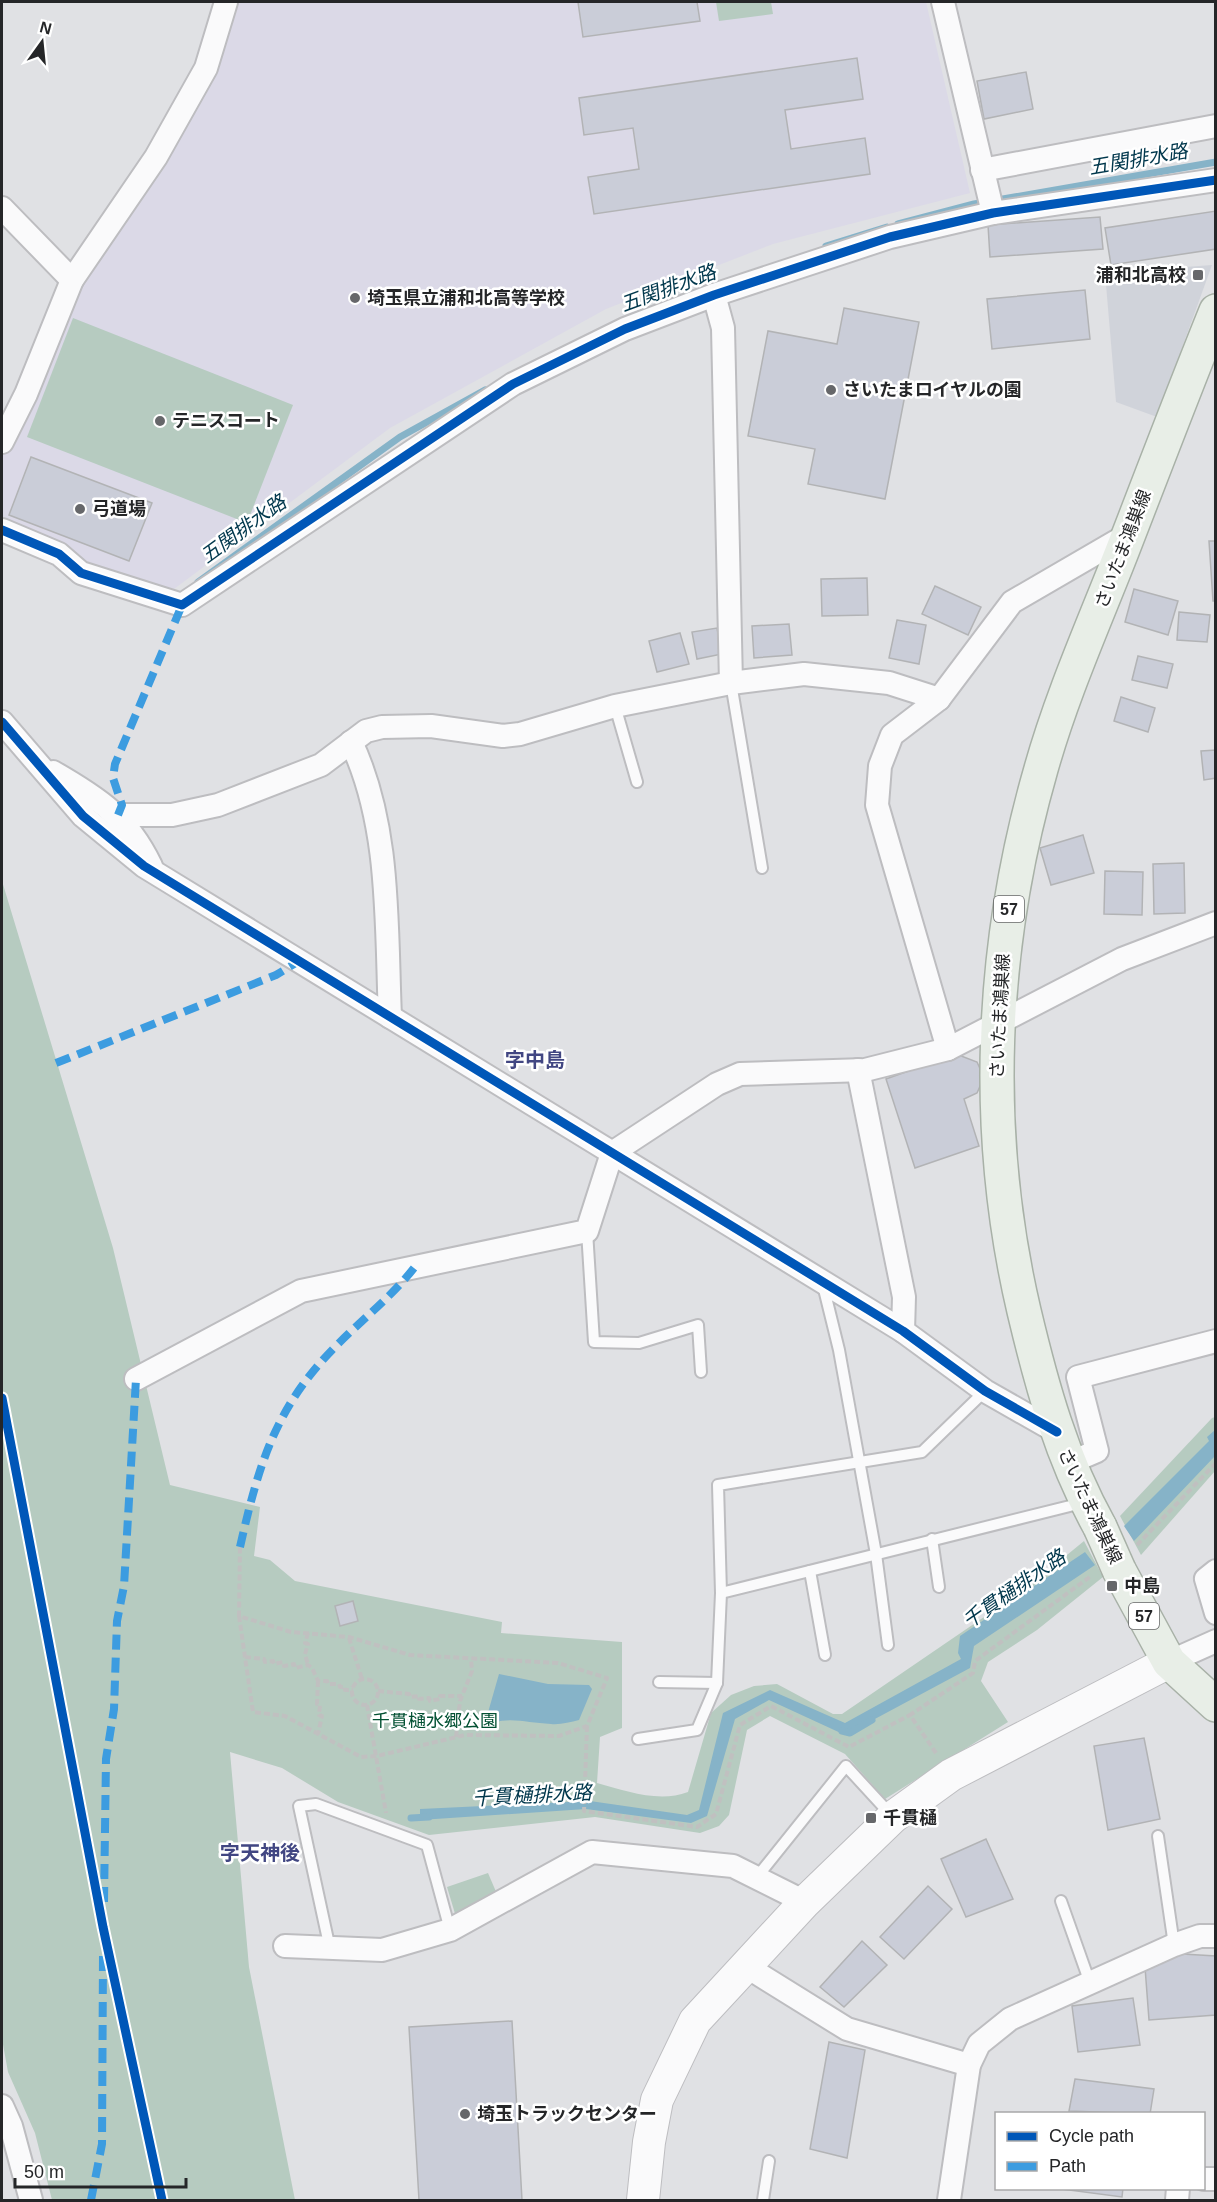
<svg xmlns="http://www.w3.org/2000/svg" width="1217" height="2202" font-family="Arial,'Noto Sans JP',sans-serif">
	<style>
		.built { fill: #d0d3da }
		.education { fill: #dbd9e7 }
		.green { fill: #b6cbc0 }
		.water { fill: #86b3c8 }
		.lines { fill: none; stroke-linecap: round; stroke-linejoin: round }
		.stream { stroke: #86b3c8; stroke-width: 7 }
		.building { fill: #cacdd8; stroke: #b2b3b5; stroke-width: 1.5 }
		.lane-casing { stroke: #bdbdc0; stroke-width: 14 }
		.street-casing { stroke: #bdbdc0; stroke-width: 26 }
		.secondary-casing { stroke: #bdbdc0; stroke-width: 34 }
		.primary-casing { stroke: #a8b1a7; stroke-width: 36 }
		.path { stroke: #c0c0c0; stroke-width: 4; stroke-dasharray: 6 3; stroke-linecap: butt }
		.lane { stroke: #fafafb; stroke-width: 10 }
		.street { stroke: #fafafb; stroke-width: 22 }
		.secondary { stroke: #fafafb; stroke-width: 32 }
		.primary { stroke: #e8eee7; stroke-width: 33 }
		.primary-bridge-casing { stroke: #a8b1a7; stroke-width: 36; stroke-linecap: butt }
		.primary-bridge { stroke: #e8eee7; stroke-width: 33 }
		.quiet { stroke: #3c9ce0; stroke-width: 8; stroke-dasharray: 15 8; stroke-linecap: butt }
		.cycleway-casing { stroke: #fff; stroke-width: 13 }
		.cycleway { stroke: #0057b8; stroke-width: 9 }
		.poi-dot { fill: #66676a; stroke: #fff; stroke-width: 2 }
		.labels { text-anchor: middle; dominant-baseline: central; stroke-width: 5; stroke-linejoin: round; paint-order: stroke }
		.shield { fill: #fff; stroke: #666768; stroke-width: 1.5 }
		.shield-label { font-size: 16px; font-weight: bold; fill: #252628 }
		.poi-label { font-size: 18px; font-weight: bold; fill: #252628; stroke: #fff; text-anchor: start }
		.street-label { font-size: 18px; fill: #252628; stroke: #fff }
		.park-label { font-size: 18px; fill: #025032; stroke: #fff }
		.water-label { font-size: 20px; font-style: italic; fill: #00374c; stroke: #fff }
		.neighbourhood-label { font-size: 20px; font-weight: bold; fill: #414682; stroke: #fff }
	</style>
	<rect width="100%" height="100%" fill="#e0e1e4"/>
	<!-- built -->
	<path class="built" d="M1212 265 1157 417 1116 402 1105 273Z"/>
	<!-- education -->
	<path class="education" d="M237 2H926L970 193 773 244 606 309 390 428 174 589 92 566 62 543 2 518V456L13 441 79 286 172 150 219 65 233 7Z"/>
	<!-- green -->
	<g class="green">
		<path d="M716 2H771L773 14 719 21Z"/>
		<path d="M73 318 293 405 247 523 27 437Z"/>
		<path d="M2 881 113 1248 170 1485 260 1507 254 1556 270 1560 295 1581 502 1622 501 1633 622 1642V1728L600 1737 597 1783C626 1791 659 1803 688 1792L711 1713 731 1695 754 1686 777 1684 833 1714H842L1028 1587 1084 1541 1103 1577 1037 1630 988 1662 981 1681 1008 1722 885 1799 845 1754 770 1716 747 1730 729 1815 719 1826 700 1833 595 1817 429 1835 338 1802 282 1768 230 1752 249 1967 295 2200H52L35 2133 8 2072 2 2039Z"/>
		<path d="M1215 1417V1471L1141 1555 1120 1516 1212 1418Z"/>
		<path d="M488 1873 497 1894 456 1917 447 1887Z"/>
	</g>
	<!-- water -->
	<g class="water">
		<path d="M1215 1430V1456L1134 1541 1124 1526 1209 1441 1207 1437Z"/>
		<path d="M1085 1552 1095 1565 974 1646 970 1668 845 1735 769 1700 735 1719 707 1816 691 1823 586 1809 420 1820V1809L590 1801 687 1815 699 1810 723 1713 770 1690 845 1723 961 1659 958 1653 960 1636Z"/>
		<path d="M499 1674 548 1684 589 1685 592 1689 579 1720C570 1722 560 1725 551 1724 522 1723 504 1713 476 1731L474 1728 487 1716Z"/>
	</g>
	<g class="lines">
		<!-- stream -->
		<g class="stream">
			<path d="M898 224 974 204 1216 162"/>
			<path d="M826 246 887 227"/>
			<path d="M198 582 400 437 485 390"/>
			<path d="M842 1731 850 1733 872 1720"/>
			<path d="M411 1818 429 1817"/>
		</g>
	</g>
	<!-- building -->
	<g class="building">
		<path d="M578 2H697L700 21 583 37Z"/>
		<path d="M857 58 863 99 785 110 791 149 865 138 870 174 594 214 588 177 639 169 633 128 584 135 579 98Z"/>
		<path d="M1026 72 1033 109 984 119 977 81Z"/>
		<path d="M1216 211V249L1111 265 1105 228Z"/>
		<path d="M1100 217 1103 249 990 257 988 225Z"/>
		<path d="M1085 290 1090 339 992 349 987 299Z"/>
		<path d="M844 308 919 322 885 499 808 484 815 449 748 436 768 331 837 344Z"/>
		<path d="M31 457 152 503 129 561 9 515Z"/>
		<path d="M1209 541H1216V601H1213Z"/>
		<path d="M867 578 868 615 822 616 821 579Z"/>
		<path d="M935 586 981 607 968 635 922 614Z"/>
		<path d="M1134 589 1178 601 1168 635 1125 622Z"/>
		<path d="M1179 612 1210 615 1207 642 1177 640Z"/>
		<path d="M897 620 926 625 919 664 889 658Z"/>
		<path d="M789 624 792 655 754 658 752 626Z"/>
		<path d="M717 628 722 654 697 659 692 632Z"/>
		<path d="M680 633 689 664 657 672 649 641Z"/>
		<path d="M1138 656 1173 664 1167 688 1132 680Z"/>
		<path d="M1121 697 1155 708 1148 732 1114 721Z"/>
		<path d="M1216 750V778L1204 780 1201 751Z"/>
		<path d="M1083 835 1094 873 1051 885 1040 848Z"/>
		<path d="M1184 863 1185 913 1154 914 1153 864Z"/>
		<path d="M1105 871 1143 872 1142 915 1104 914Z"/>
		<path d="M956 1054 977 1062 982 1073 981 1084 977 1093 964 1099 979 1146 915 1168 886 1079Z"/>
		<path d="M353 1601 358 1621 340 1626 335 1606Z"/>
		<path d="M1144 1738 1160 1819 1108 1830 1094 1746Z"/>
		<path d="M986 1839 1013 1899 966 1917 941 1859Z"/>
		<path d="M928 1886 952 1909 904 1959 880 1937Z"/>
		<path d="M862 1941 887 1965 844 2007 820 1987Z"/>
		<path d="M1182 1954 1216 1956V2015L1149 2020 1145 1967Z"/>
		<path d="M1133 1998 1140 2045 1078 2052 1072 2006Z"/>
		<path d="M512 2021 522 2200H419L409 2027Z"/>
		<path d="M829 2042 865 2050 847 2158 810 2149Z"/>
		<path d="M1075 2079 1154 2089 1150 2114 1069 2111Z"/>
		<path d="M1054 2188H1123L1122 2197Z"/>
	</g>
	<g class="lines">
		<defs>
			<g id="lane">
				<path d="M731 683 762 868"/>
				<path d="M615 706 637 782"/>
				<path d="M587 1231 594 1342 639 1343 698 1325 701 1372"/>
				<path d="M823 1285 839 1350 876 1554 888 1645"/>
				<path d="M985 1391 922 1452 718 1485 721 1593 1082 1503"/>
				<path d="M932 1539 939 1587"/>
				<path d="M810 1571 825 1655"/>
				<path d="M659 1682 717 1683"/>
				<path d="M638 1739 697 1730 717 1683 721 1593"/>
				<path d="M1158 1836 1174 1945"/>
				<path d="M757 1877 846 1766 892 1816"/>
				<path d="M1061 1901 1090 1983"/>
				<path d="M330 1949 299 1806 316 1804 427 1845 450 1930"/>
				<path d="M763 2200 769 2161"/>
			</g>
			<g id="street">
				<path d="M943 2 993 213"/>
				<path d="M982 170 1216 126"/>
				<path d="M2 208 72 280"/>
				<path d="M714 295 723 328 731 683"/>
				<path d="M2 442 26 394 72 280 156 157 206 68 226 2"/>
				<path d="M2 530 59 554 81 573 182 605 513 384 625 329 714 295 890 237 993 213 1216 180"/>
				<path d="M2 722 83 816 144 866 903 1331 985 1391 1057 1432"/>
				<path d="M351 742C391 826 386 926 390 1017"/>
				<path d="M53 772C100 799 127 817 151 866"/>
				<path d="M118 815H172L218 805 321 765 366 731 382 727 431 726 503 736 520 734 615 706 731 683 804 674 889 683 939 699"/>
				<path d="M948 1049 877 805 880 766 892 735 939 699 1012 602 1129 534"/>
				<path d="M858 1070 904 1297 903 1331"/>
				<path d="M136 1379 301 1291 587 1231 612 1153 717 1084 740 1074 865 1070 948 1049 1122 959 1216 923"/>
				<path d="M1069 1463 1097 1451 1078 1377 1216 1341"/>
				<path d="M1216 1571 1206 1579 1216 1613"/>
				<path d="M1169 1662 1216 1641"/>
				<path d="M285 1946 382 1950 450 1930 592 1852 733 1866 805 1902"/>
				<path d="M744 1965 847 2029 969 2065"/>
				<path d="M2 2106 11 2126 31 2200"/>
				<path d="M1204 2179H1216"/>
				<path d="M949 2200 969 2065 979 2044 1010 2019 1174 1945 1200 1936H1216"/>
				<path d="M1177 2200 1178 2188"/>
			</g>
			<path id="secondary" d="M643 2200 649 2142 657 2100 695 2021 805 1902 893 1817 951 1775 1169 1662"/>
			<g id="primary">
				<path d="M1100 1527C1062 1459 1042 1387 1024 1311 982 1132 990 946 1041 769 1062 694 1095 621 1123 549 1154 469 1184 390 1216 311"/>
				<path d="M1119 1570 1169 1662 1216 1705"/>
			</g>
		</defs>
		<!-- lane casing -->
		<use href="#lane" class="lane-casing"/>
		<!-- street casing -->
		<use href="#street" class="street-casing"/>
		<!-- secondary casing -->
		<use href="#secondary" class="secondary-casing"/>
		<!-- primary casing -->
		<use href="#primary" class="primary-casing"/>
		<!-- path -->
		<g class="path">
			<path d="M1137 1545 1216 1463"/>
			<path d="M239 1616 253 1712 285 1716 361 1757 377 1756 465 1735 559 1736 587 1726 607 1678 558 1663 410 1655 349 1637 291 1632 239 1616 240 1547"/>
			<path d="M308 1633 305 1643 308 1644 305 1654 308 1665"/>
			<path d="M349 1638 362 1679"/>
			<path d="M245 1657 264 1659 265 1662 273 1661 274 1664 283 1662 284 1666 294 1664 295 1668 308 1665 312 1668 318 1681H327L328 1684H339L340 1687H345V1690H353"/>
			<circle cx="365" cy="1692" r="13"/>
			<path d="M318 1681 317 1704 320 1705 319 1715 322 1716 318 1734"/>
			<path d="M378 1691 409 1694 410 1697 419 1696V1699L429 1698 430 1701 440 1699V1696H462"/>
			<path d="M367 1705 386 1813"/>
			<path d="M587 1726 584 1811 697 1827 716 1814 740 1725 771 1706 849 1747 910 1715"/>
			<path d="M456 1737 460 1701 472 1671 471 1659"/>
			<path d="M936 1753 910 1715 973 1673 975 1661 1091 1576"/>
		</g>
		<!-- lane -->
		<use href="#lane" class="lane"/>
		<!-- street -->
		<use href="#street" class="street"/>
		<!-- secondary -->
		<use href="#secondary" class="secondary"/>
		<!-- primary -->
		<use href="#primary" class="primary"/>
		<defs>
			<path id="primary-bridge" d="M1100 1527 1119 1570"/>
		</defs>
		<!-- primary-bridge casing -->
		<use href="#primary-bridge" class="primary-bridge-casing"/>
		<!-- primary-bridge -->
		<use href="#primary-bridge" class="primary-bridge"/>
		<!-- quiet -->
		<g class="quiet">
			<path d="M118 815 122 805 113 778 115 764 182 605"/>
			<path d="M56 1063 276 975 299 961"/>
			<path d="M240 1547C259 1463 276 1405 339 1343 364 1318 392 1296 414 1268"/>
			<path d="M104 1902 106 1759 114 1709 117 1621 124 1586 136 1379"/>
			<path d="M91 2200 102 2144 103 1956"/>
		</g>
		<defs>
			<g id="cycleway">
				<path d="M2 530 59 554 81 573 182 605 513 384 625 329 714 295 890 237 993 213 1216 180"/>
				<path d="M2 722 83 816 144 866 903 1331 985 1391 1057 1432"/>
				<path d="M2 1398 103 1927 162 2200"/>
			</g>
		</defs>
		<!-- cycleway casing -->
		<use href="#cycleway" class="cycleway-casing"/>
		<!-- cycleway -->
		<use href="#cycleway" class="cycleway"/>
	</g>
	<!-- markers -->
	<g class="poi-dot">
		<rect x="1192" y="269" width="12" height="12" rx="3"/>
		<circle cx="355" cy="298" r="6"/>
		<circle cx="831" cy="390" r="6"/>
		<circle cx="160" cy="421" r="6"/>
		<circle cx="80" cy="509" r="6"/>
		<rect x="1106" y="1580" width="12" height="12" rx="3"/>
		<rect x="865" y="1812" width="12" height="12" rx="3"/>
		<circle cx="465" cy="2114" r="6"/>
	</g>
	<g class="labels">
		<!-- shield labels -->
		<g class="shield">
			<rect x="994" y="896" width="30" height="26" rx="4.5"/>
			<rect x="1129" y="1603" width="30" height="26" rx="4.5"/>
		</g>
		<g class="shield-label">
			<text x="1009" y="909">57</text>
			<text x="1144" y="1616">57</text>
		</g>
		<!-- poi labels -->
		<g class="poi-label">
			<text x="1186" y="275" text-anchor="end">浦和北高校</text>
			<text x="367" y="298">埼玉県立浦和北高等学校</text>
			<text x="843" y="390">さいたまロイヤルの園</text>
			<text x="172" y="421">テニスコート</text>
			<text x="92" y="509">弓道場</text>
			<text x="1124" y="1586">中島</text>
			<text x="883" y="1818">千貫樋</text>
			<text x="477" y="2114">埼玉トラックセンター</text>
		</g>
		<!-- street labels -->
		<g class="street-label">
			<text transform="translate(1123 549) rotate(-69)">さいたま鴻巣線</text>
			<text transform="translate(1000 1016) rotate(-87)">さいたま鴻巣線</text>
			<text transform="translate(1090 1506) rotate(65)">さいたま鴻巣線</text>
		</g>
		<!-- park labels -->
		<g class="park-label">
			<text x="435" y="1721">千貫樋水郷公園</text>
		</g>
		<!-- water labels -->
		<g class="water-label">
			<text transform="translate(1138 159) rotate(-10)">五関排水路</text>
			<text transform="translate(668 288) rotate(-20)">五関排水路</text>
			<text transform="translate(243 529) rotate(-36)">五関排水路</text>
			<text transform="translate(1014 1589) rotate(-35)">千貫樋排水路</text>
			<text transform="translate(532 1795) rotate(-3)">千貫樋排水路</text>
		</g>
		<!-- neighbourhood labels -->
		<g class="neighbourhood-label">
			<text x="535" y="1060">字中島</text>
			<text x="260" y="1853">字天神後</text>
		</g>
	</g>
	<!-- border -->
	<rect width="1217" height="2202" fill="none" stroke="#252628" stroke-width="6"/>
	<!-- legend -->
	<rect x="995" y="2112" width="210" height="78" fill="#ffffff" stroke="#a8a8a9" stroke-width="1.5"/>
	<rect x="1007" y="2132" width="30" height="9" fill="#0057b8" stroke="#a8a8a9" stroke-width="1.5"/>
	<text x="1049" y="2142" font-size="18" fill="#252628">Cycle path</text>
	<rect x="1007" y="2162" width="30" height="9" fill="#3c9ce0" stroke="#a8a8a9" stroke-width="1.5"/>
	<text x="1049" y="2172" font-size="18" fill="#252628">Path</text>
	<!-- north arrow -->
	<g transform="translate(42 42) rotate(15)" stroke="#ffffff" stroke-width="4.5" paint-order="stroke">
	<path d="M0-4.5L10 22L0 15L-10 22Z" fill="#252628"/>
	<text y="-9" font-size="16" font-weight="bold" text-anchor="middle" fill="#252628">N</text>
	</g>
	<!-- scale -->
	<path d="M15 2178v9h171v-9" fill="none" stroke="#252628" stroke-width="3"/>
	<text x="24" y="2178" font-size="18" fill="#252628" stroke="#ffffff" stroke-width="4.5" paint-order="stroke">50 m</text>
</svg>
